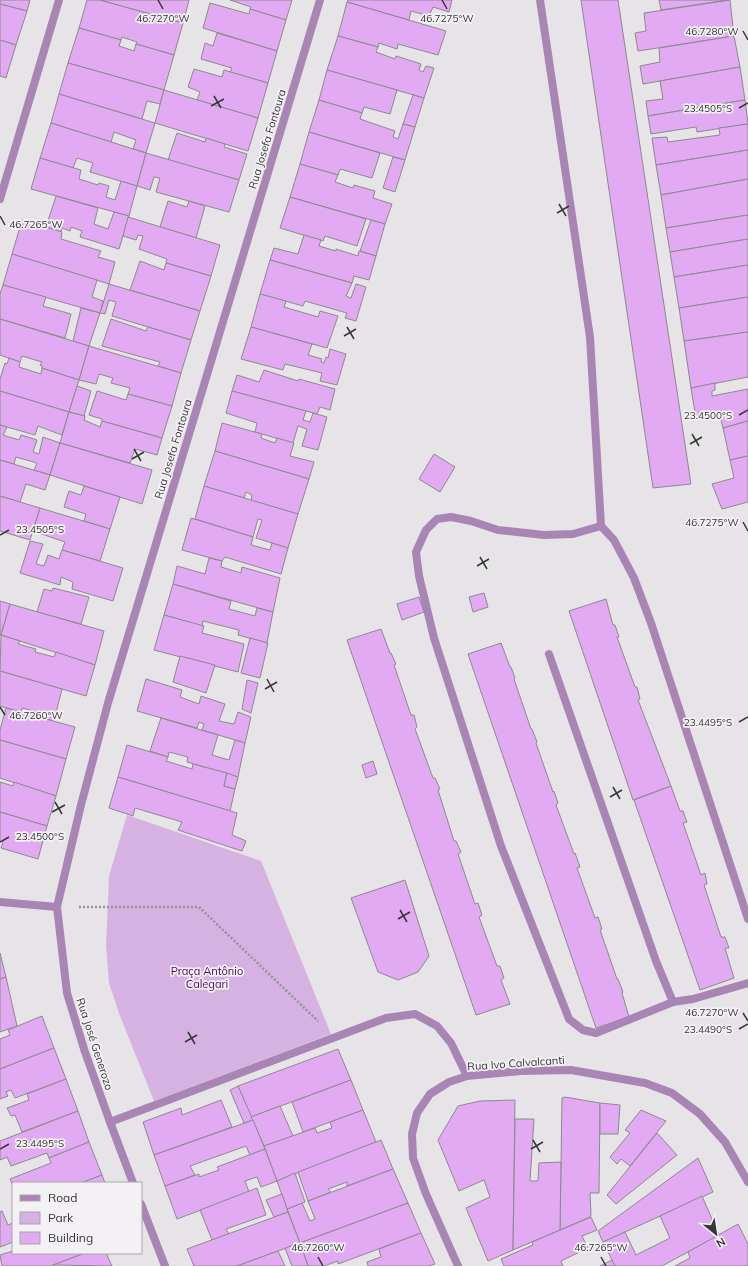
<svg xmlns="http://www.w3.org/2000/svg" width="748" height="1266" font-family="Mulish,sans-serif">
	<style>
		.green { fill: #d6b2e2 }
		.building { fill: #e1aaf3; stroke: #8c898c }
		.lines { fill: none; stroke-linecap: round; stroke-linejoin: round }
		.path { stroke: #949295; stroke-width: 2.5; stroke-dasharray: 2 2; stroke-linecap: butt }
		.lane { stroke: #a985b5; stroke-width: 8 }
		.street { stroke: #a985b5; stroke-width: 8 }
		.ticks { fill: none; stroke: #373637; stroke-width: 1.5 }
		.labels { text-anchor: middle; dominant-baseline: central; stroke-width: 3.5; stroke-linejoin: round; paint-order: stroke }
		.street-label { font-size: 11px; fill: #373637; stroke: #f4f1f5 }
		.park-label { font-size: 11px; fill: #4c045f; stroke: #f4f1f5 }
		.ticks-label { font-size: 10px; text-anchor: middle; fill: #373637; stroke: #f4f1f5; stroke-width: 3.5; stroke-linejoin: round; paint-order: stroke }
	</style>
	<rect width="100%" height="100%" fill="#e7e4e8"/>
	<!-- green -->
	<path class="green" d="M127 815 261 861 331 1034 154 1101 120 1016 109 983 106 945 109 876Z"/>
	<!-- building -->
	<g class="building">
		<path d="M0 0H30L27 11 0 4Z"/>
		<path d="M87 0H100L183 23 174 55 136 44 137 42 122 37 121 40 79 28Z"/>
		<path d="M100 0H189L183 23Z"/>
		<path d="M230 0H292L286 20 250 9 251 7Z"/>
		<path d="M348 0H452L449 12 433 7 429 16 411 11 409 20 347 2Z"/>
		<path d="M581 0H618L691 484 653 488Z"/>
		<path d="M659 0H728L661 10Z"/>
		<path d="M730 0 734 36 638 51 635 33 646 31 644 13Z"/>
		<path d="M347 2 446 31 438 55 398 44 397 49 379 43 378 47 338 36Z"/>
		<path d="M210 3 249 14 250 9 286 20 277 51 203 28Z"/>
		<path d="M0 4 27 11 16 45 0 40Z"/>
		<path d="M79 28 121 40 119 46 134 51 136 44 174 55 164 90 68 63Z"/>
		<path d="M217 33 277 51 268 83 230 72 232 68 201 59 205 43 213 46Z"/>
		<path d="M338 36 378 47 376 52 395 59 396 56 421 64 419 70 423 72 426 66 434 68 424 98 327 70Z"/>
		<path d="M734 36 740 67 643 84 640 66 660 62 659 48Z"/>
		<path d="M0 40 16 45 6 78 0 76Z"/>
		<path d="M68 63 164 90 160 104 147 101 142 119 59 94Z"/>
		<path d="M740 67 745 100 648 116 646 101 663 99 660 81Z"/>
		<path d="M194 69 222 77 224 70 268 83 258 118 197 100 200 92 188 87Z"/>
		<path d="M327 70 397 90 390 114 364 107 362 113 319 100Z"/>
		<path d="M164 90 258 118 248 151 155 123Z"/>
		<path d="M59 94 155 123 146 153 133 149 136 140 114 132 111 142 51 123Z"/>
		<path d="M413 95 424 98 415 127 403 124Z"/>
		<path d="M319 100 362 113 360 119 395 131 393 137 398 139 403 124 415 127 405 160 309 132Z"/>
		<path d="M745 100 748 124 697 132 696 127 651 134 648 116Z"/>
		<path d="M51 123 146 153 137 186 90 172 93 163 77 158 73 168 40 158Z"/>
		<path d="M748 124V150L656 165 652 138 667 137 668 142 720 135 719 128Z"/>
		<path d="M309 132 380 153 372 178 340 169 338 175 300 164Z"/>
		<path d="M177 133 205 142 206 138 225 144 224 147 247 154 239 180 168 160Z"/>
		<path d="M748 150V179L661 195 656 165Z"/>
		<path d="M146 153 239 180 229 212 156 192 160 178 154 177 150 190 137 186Z"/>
		<path d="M393 157 405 160 395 192 383 188Z"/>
		<path d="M40 158 81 170 79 179 98 185 99 183 109 186 106 197 115 200 121 181 137 186 129 216 31 189Z"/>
		<path d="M300 164 338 175 335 182 353 188 354 185 375 191 373 198 392 204 385 224 290 197Z"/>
		<path d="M748 179V215L666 228 661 195Z"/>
		<path d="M56 196 98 208 94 224 108 229 114 212 129 216 119 249 80 237 82 231 71 227 70 231 62 228 61 232 46 227Z"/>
		<path d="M290 197 366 219 357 246 325 236 323 241 280 228Z"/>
		<path d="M168 201 187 207 189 201 205 206 196 238 160 227Z"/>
		<path d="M748 215V239L670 252 666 228Z"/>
		<path d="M128 217 220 245 211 276 166 263 167 259 139 249 143 236 138 235 136 240 123 236Z"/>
		<path d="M22 220 62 232 61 239 101 251 98 257 115 262 109 284 12 254Z"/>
		<path d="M371 220 385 224 376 256 360 251Z"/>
		<path d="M304 235 321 240 319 246 336 251V249L358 256 359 251 376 256 369 280 354 276 352 283 270 260 274 248 298 254Z"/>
		<path d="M748 239V265L674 277 670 252Z"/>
		<path d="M12 254 97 280 92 297 103 301 100 313 3 285Z"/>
		<path d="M270 260 352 283 346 296 351 298 356 284 366 287 356 321 345 318 347 313 305 301 303 306 260 294Z"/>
		<path d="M140 261 164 270 166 263 211 276 200 311 130 290Z"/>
		<path d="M748 265V297L679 308 674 277Z"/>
		<path d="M109 284 200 311 191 340 112 316 116 302 109 300 105 314 100 313Z"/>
		<path d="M3 285 46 297 43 306 71 314 65 338 0 319V294Z"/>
		<path d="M260 294 286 301 284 307 318 317 320 311 338 316 327 348 251 327Z"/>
		<path d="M748 297V332L684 341 679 308Z"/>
		<path d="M81 308 100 313 89 346 73 341Z"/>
		<path d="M0 319 89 346 79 380 42 368V366L40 365 42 362 22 356 20 362 0 355Z"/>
		<path d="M111 319 146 331 148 327 191 340 181 373 158 366 160 362 102 346Z"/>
		<path d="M251 327 312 344 308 355 322 359 321 362 324 363 326 357 328 358 330 349 346 354 337 385 320 381 322 373 285 364 283 370 241 359Z"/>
		<path d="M748 332V377L691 388 684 341Z"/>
		<path d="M89 346 181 373 172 406 128 394 130 388 111 383 113 378 99 374 96 384 79 380Z"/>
		<path d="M9 358 20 362 19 367 41 374 42 368 79 380 69 412 0 391V379L5 363 7 364Z"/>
		<path d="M264 370 298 381 299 379 335 389 330 410 320 407 317 414 232 391 237 375 259 382Z"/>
		<path d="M715 383V390L712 391V396L748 389V421L723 428 719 413 696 418 691 388Z"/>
		<path d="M77 386 91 391 84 416 69 412Z"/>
		<path d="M0 391 69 412 62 435 38 426 35 435 0 425Z"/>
		<path d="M97 391 126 400 128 394 172 406 162 438 102 421V419L89 415Z"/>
		<path d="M232 391 306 411 303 420 310 422 313 413 327 417 318 450 302 446 307 429 298 426 293 443 255 432 257 423 226 413Z"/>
		<path d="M69 412 85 416 84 420 100 427 102 421 162 438 157 455 135 449 130 463 60 443Z"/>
		<path d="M748 421V456L730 460 723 428Z"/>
		<path d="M222 423 262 434 261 438 275 443 277 438 294 443 290 456 314 462 309 479 215 451Z"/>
		<path d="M0 425 7 427 3 435 19 440 21 435 37 440 33 452 39 454 43 437 60 443 50 475 34 470 37 463 16 457 14 464 0 460Z"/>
		<path d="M60 443 152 470 142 504 50 475Z"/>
		<path d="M215 451 309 479 298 514 251 501 252 495 246 492 244 498 204 486Z"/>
		<path d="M434 454 455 467 440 492 419 479Z"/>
		<path d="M748 456V502L722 509 712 484 734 478 730 460Z"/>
		<path d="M0 460 50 475 45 490 26 484 20 502 0 496Z"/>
		<path d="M84 486 120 497 110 529 84 521 86 514 64 507 69 491 81 495Z"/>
		<path d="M204 486 298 514 288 548 256 538 262 520 258 519 253 537 195 519Z"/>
		<path d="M0 496 40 508 30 540 0 531Z"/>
		<path d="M40 508 110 529 100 561 62 550 65 542 33 531Z"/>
		<path d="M191 518 253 537 251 545 270 550 272 543 288 548 281 574 225 557 222 561 182 550Z"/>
		<path d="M30 541 43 544 36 564 44 566 48 555 59 559 62 550 123 568 113 601 72 589 73 582 61 577 60 585 20 573Z"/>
		<path d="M209 558 222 561 221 567 241 573 242 567 280 578 273 612 173 584 177 566 205 574Z"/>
		<path d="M173 584 231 601 229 609 255 616 257 608 273 612 267 643 238 635 239 630 203 621 202 626 164 615Z"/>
		<path d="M53 588 89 597 81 624 37 612 44 589 52 591Z"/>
		<path d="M484 593 488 607 473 612 469 597Z"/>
		<path d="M419 597 424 612 402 620 397 604Z"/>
		<path d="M606 599 613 625H615L619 637H617L635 687H637L640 699 638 700 671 786 633 800 569 611Z"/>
		<path d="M0 601 10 604 1 635H0Z"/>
		<path d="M10 604 104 631 95 665 1 635Z"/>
		<path d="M164 615 204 626 202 633 244 644 238 672 154 650Z"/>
		<path d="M381 629 390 653H391L396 664 394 665 411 715H414L417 727 415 729 433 778H435L440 789 438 790 454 841H456L461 852 458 854 475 904 478 903 482 915 479 917 497 966H500L504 978 501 980 510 1004 476 1015 347 640Z"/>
		<path d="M1 635 20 641 18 644 36 649 35 652 54 657 56 652 95 665 86 696 0 671Z"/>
		<path d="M250 638 268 643 260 678 241 673Z"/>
		<path d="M501 643 510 667H511L515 678 514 679 531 729H532L537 742 536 743 553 792 554 791 558 803 556 805 574 854 575 853 580 867 577 868 595 918 598 917 602 929 600 930 617 979H618L623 992 622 993 629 1017 596 1028 468 654Z"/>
		<path d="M180 656 215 665 206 693 173 682Z"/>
		<path d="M0 671 62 689 54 721 39 717 41 713 22 708 21 712 0 706Z"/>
		<path d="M146 679 182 690 180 697 199 704 201 696 225 704 219 721 234 724 238 712 251 717 245 743 202 730 204 724 199 722 197 728 137 711Z"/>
		<path d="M247 680 258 683 251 713 242 709Z"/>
		<path d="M6 708 75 727 66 759 0 740V730Z"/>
		<path d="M161 718 218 735 212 755 229 760 235 740 245 743 238 777 187 762 188 757 169 752 168 757 150 751Z"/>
		<path d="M0 740 66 759 56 796 0 778Z"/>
		<path d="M127 745 168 757 166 761 192 769 193 764 227 773 224 786 235 789 230 811 118 777Z"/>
		<path d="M373 761 377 774 366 778 362 765Z"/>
		<path d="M227 773 238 777 235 789 224 786Z"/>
		<path d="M118 777 237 813 232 835 246 841 242 851 178 830 182 822 135 808 133 816 109 808Z"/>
		<path d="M0 782 13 786 14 782 56 796 47 826 0 812Z"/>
		<path d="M671 786 680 811H683L687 822 683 823 701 875 705 873 707 884 704 885 721 937H725L729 948H725L734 978 700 990 634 800Z"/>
		<path d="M0 812 47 826 38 859 1 848 3 842 0 841Z"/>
		<path d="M405 880 429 956 418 972 398 980 378 972 351 898Z"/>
		<path d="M0 953 6 977 0 979Z"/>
		<path d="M6 977 17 1026 0 1032V979Z"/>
		<path d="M42 1016 54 1048 0 1069V1039L10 1035 8 1030Z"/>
		<path d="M54 1048 66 1079 15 1098 11 1090 6 1092 8 1096 0 1099V1069Z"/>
		<path d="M338 1049 351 1080 251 1117 238 1086Z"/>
		<path d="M66 1079 78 1111 22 1132 15 1115 11 1116 7 1108 29 1100 27 1094Z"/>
		<path d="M351 1080 363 1110 303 1132 292 1102Z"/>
		<path d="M238 1086 253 1120 244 1123 230 1090Z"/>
		<path d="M565 1097 600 1103 599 1193H590L591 1215 590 1217 560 1230 562 1098Z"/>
		<path d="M221 1100 232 1127 154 1155 143 1122 181 1108 182 1115Z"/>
		<path d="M515 1100 513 1250 488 1261 466 1208 490 1197 484 1180 459 1191 438 1140 458 1106 480 1101Z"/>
		<path d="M600 1103 620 1105 618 1134H600Z"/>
		<path d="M280 1106 293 1136 264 1146 251 1117Z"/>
		<path d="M363 1110 376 1142 277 1181 264 1146 315 1128 317 1133 332 1128 330 1122Z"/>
		<path d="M641 1110 666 1121 630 1166 621 1159 617 1164 610 1157 630 1133 625 1130Z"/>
		<path d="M78 1111 89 1142 49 1158 47 1153 11 1166 7 1157 0 1160V1141Z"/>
		<path d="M515 1119H534L530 1181H538L539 1163 561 1162 560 1230 513 1250Z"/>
		<path d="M253 1120 265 1149 250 1155 246 1146 190 1166 195 1175 165 1186 154 1155Z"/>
		<path d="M657 1133 677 1155 616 1204 607 1195Z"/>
		<path d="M381 1140 393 1169 347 1186V1182L328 1189 331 1192 308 1201 298 1172Z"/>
		<path d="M89 1142 102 1175 81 1183H13V1186L10 1179 51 1163 49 1158Z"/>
		<path d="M265 1149 277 1181 261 1187 257 1177 245 1181 249 1192 177 1219 165 1186 199 1174V1177L219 1170 217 1167Z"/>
		<path d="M698 1158 713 1192 603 1242 598 1231Z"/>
		<path d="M393 1169 408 1203 300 1243 287 1209 302 1203 310 1221 315 1219 308 1201Z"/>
		<path d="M295 1173 305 1202 287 1209 277 1181Z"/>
		<path d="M102 1175 105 1183H81Z"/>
		<path d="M257 1188 266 1215 226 1229 229 1234 212 1240 200 1210Z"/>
		<path d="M282 1194 288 1212 274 1217 266 1200Z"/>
		<path d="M702 1196 719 1235 662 1266H615L603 1242 625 1232 636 1255 670 1238 660 1216Z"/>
		<path d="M408 1203 421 1233 338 1264V1261L324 1266H308L300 1243Z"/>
		<path d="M2 1211 8 1225 13 1223V1242L0 1247V1212Z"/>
		<path d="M288 1212 300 1243 237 1266H194L187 1249Z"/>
		<path d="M591 1217 597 1230 582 1236 588 1248 561 1261 563 1266H504L501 1259 533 1245 532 1242Z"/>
		<path d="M738 1224 748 1244V1266H675L690 1258 688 1252Z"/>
		<path d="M421 1233 435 1264 429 1266H368L367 1262 381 1257 379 1249Z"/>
		<path d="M300 1243 308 1266H292L285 1248Z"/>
		<path d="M13 1251V1253H85L51 1266H2L0 1255Z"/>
		<path d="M278 1251 285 1266H237Z"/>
		<path d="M85 1253H106L112 1266 53 1265Z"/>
		<path d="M612 1260 615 1266H600Z"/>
	</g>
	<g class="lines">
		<!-- path -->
		<path class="path" d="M79 907H199L318 1021"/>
		<!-- lane -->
		<path class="lane" d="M110 1122 386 1018 415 1014 437 1026 451 1043 467 1076"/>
		<!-- street -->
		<g class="street">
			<path d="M540 0 590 337 601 526 614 540 634 578 651 623 748 919"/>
			<path d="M0 199 59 0"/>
			<path d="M601 526 573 534 544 535 498 530 471 521 451 517 437 519 426 530 416 552 419 576 434 638 501 846 569 1019 583 1030 596 1033 673 1002"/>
			<path d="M549 654 656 961 673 1002 693 999 748 983"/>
			<path d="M0 902 57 907"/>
			<path d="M133 1183 110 1122 85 1052 67 993 57 907 81 805 108 703 320 0"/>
			<path d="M141 1204 165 1266"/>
			<path d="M458 1266 426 1194 413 1158 412 1134 417 1113 430 1094 449 1082 467 1076 521 1071 571 1070 645 1083 672 1093 700 1114 725 1142 748 1182"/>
		</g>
	</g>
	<!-- ticks -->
	<path class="ticks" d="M158 0 163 9M442 0 447 9M743 31 748 40M214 96 221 108M211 106 224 99M739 108 748 103M559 204 566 216M557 213 569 206M0 216 5 225M347 327 354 339M344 336 356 329M739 415 748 410M692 434 699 446M690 444 702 437M134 449 141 461M132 459 144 452M743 522 748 531M0 535 9 530M480 557 487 569M477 566 489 559M267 679 274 692M265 689 277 682M0 707 5 715M739 722 748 717M613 787 620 799M610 797 622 790M55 802 62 814M52 812 65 805M0 842 9 837M400 910 407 922M398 919 410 912M743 1013 748 1021M739 1029 748 1024M188 1032 195 1044M185 1042 197 1035M533 1140 540 1152M0 1149 9 1144M531 1149 543 1142M318 1257 323 1266M601 1257 606 1266"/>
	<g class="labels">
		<!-- street labels -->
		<g class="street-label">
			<text transform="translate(267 139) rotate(-73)">Rua Josefa Fontoura</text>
			<text transform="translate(173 449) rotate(-73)">Rua Josefa Fontoura</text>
			<text transform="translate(95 1044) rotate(72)">Rua José Generozo</text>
			<text transform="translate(516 1063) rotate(-4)">Rua Ivo Calvalcanti</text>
		</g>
		<!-- park labels -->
		<g class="park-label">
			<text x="207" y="971">Praça Antônio<tspan x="207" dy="13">Calegari</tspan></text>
		</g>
	</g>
	<g class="ticks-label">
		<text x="163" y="22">46.7270°W</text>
		<text x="447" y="22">46.7275°W</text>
		<text x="712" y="35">46.7280°W</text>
		<text x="708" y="112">23.4505°S</text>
		<text x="36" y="228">46.7265°W</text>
		<text x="708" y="419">23.4500°S</text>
		<text x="712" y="526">46.7275°W</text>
		<text x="40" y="533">23.4505°S</text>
		<text x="36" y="719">46.7260°W</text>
		<text x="708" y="726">23.4495°S</text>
		<text x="40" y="840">23.4500°S</text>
		<text x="712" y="1016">46.7270°W</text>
		<text x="708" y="1033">23.4490°S</text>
		<text x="40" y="1147">23.4495°S</text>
		<text x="318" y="1251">46.7260°W</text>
		<text x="601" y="1251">46.7265°W</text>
	</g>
	<!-- legend -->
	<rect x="12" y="1182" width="130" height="72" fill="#f4f1f5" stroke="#a8a6a9"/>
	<rect x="20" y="1195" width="20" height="6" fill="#a985b5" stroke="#a8a6a9"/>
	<text x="48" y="1202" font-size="12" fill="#373637">Road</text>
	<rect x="20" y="1212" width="20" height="12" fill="#d6b2e2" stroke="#a8a6a9"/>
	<text x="48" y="1222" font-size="12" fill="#373637">Park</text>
	<rect x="20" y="1232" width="20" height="12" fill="#e1aaf3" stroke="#a8a6a9"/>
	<text x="48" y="1242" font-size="12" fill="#373637">Building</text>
	<!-- north arrow -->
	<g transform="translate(716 1234) rotate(150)" stroke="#f4f1f5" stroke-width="3" paint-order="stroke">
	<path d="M0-3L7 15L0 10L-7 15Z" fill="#373637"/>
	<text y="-6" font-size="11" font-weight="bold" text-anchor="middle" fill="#373637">N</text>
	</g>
</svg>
